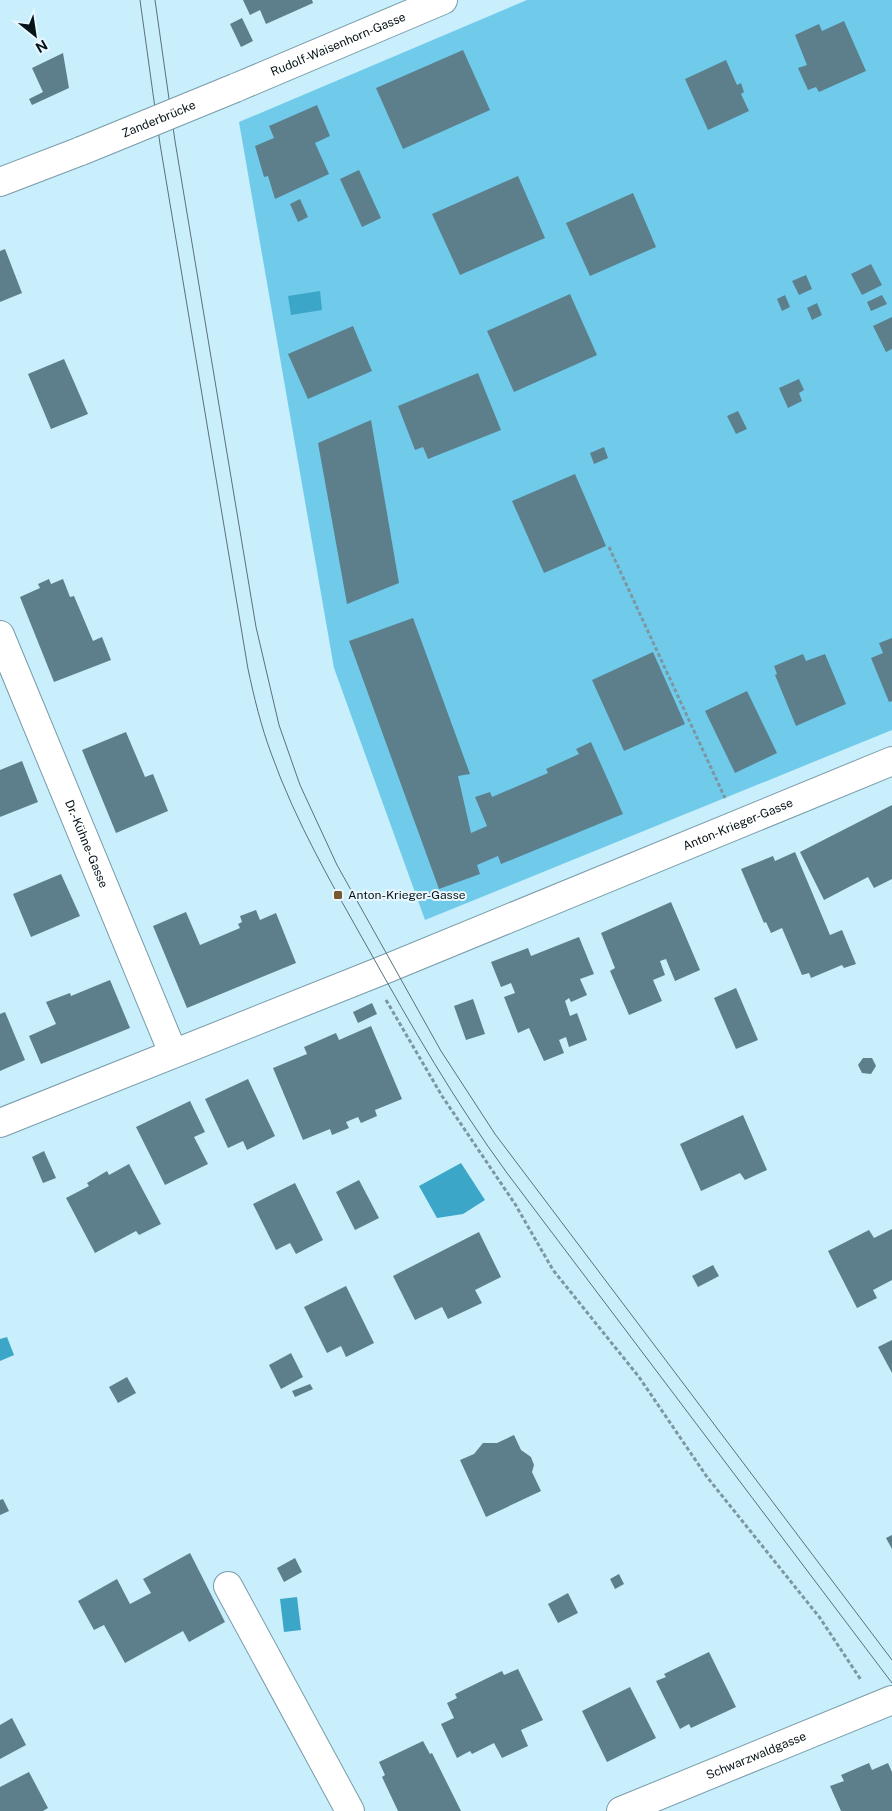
<svg xmlns="http://www.w3.org/2000/svg" width="892" height="1811" font-family="'Public Sans',sans-serif">
	<style>
		.green { fill: #70cbeb }
		.water { fill: #3ca6c8 }
		.building { fill: #5c7f8b }
		.lines { fill: none; stroke-linecap: round; stroke-linejoin: round }
		.minor-casing { stroke: #789ba9; stroke-width: 30 }
		.path { stroke: #7b97a1; stroke-width: 3; stroke-dasharray: 4 2.5; stroke-linecap: butt }
		.minor { stroke: #fff; stroke-width: 28 }
		.tram { stroke: #5a717a; stroke-width: 1 }
		.minor-bridge-casing { stroke: #789ba9; stroke-width: 30; stroke-linecap: butt }
		.minor-bridge { stroke: #fff; stroke-width: 28 }
		.poi-dot { fill: #79592f; stroke: #e8f7fd; stroke-width: 2 }
		.labels { text-anchor: middle; dominant-baseline: central; stroke-width: 4; stroke-linejoin: round; paint-order: stroke }
		.street-label { font-size: 12px; fill: #061318; stroke: #e8f7fd }
		.poi-label { font-size: 12px; fill: #061318; stroke: #e8f7fd; text-anchor: start }
	</style>
	<rect width="100%" height="100%" fill="#c9eefc"/>
	<!-- green -->
	<path class="green" d="M527 0H892V730L425 920 334 668 239 122Z"/>
	<!-- water -->
	<g class="water">
		<path d="M320 291 322 310 291 315 288 296Z"/>
		<path d="M461 1163 485 1200 463 1214 437 1218 419 1186Z"/>
		<path d="M7 1337 14 1355 0 1361V1339Z"/>
		<path d="M297 1597 301 1630 284 1632 280 1599Z"/>
	</g>
	<!-- building -->
	<g class="building">
		<path d="M243 0H312L313 3 266 24 260 10 250 15Z"/>
		<path d="M242 18 253 41 241 47 230 24Z"/>
		<path d="M844 21 866 71 819 92 816 87 808 90 798 68 807 65 795 35 819 24 822 31Z"/>
		<path d="M463 50 490 110 403 149 376 88Z"/>
		<path d="M63 53 69 88 32 105 29 99 43 92 32 68Z"/>
		<path d="M726 60 737 85 741 83 744 92 741 94 749 111 708 130 685 79Z"/>
		<path d="M317 105 330 136 315 143 329 174 275 199 268 176 264 177 255 146 274 138 269 126Z"/>
		<path d="M359 170 381 218 362 227 340 179Z"/>
		<path d="M518 176 545 238 460 275 432 214Z"/>
		<path d="M633 193 656 247 590 276 566 223Z"/>
		<path d="M300 199 308 217 298 222 290 204Z"/>
		<path d="M5 249 22 293 0 302V251Z"/>
		<path d="M871 264 882 285 862 295 851 274Z"/>
		<path d="M806 275 812 289 799 295 792 281Z"/>
		<path d="M570 294 597 355 514 392 487 331Z"/>
		<path d="M785 295 790 307 782 311 777 299Z"/>
		<path d="M882 295 887 304 871 311 867 302Z"/>
		<path d="M817 303 822 315 812 320 807 308Z"/>
		<path d="M892 317V349L886 352 873 326Z"/>
		<path d="M353 326 372 371 308 399 288 354Z"/>
		<path d="M64 359 88 414 51 429 28 374Z"/>
		<path d="M478 373 501 430 428 459 423 447 415 450 398 406Z"/>
		<path d="M799 379 804 390 799 393 802 401 788 408 779 388Z"/>
		<path d="M738 411 747 429 736 434 727 416Z"/>
		<path d="M371 420 399 583 347 604 318 443Z"/>
		<path d="M604 447 608 458 594 464 590 453Z"/>
		<path d="M575 474 606 546 544 573 512 501Z"/>
		<path d="M49 579 51 584 63 579 70 597 74 596 93 641 102 637 111 660 54 682 20 597 40 588 38 584Z"/>
		<path d="M413 618 470 774 458 776 471 833 487 826 475 797 490 792 492 797 548 773 546 769 579 754 576 749 591 742 623 814 501 864 498 856 477 865 480 874 439 889 349 641Z"/>
		<path d="M892 638V701L889 702 871 658 883 653 879 643Z"/>
		<path d="M653 652 685 724 624 751 592 680Z"/>
		<path d="M803 654 806 661 825 654 846 704 796 726 775 675 777 674 774 666Z"/>
		<path d="M747 691 777 753 735 773 705 711Z"/>
		<path d="M126 732 145 777 153 774 168 811 116 833 82 750Z"/>
		<path d="M22 761 38 802 0 817V770Z"/>
		<path d="M892 805V879L874 888 868 877 824 900 800 852Z"/>
		<path d="M795 852 830 935 842 930 856 964 844 968 842 965 811 978 809 973 802 975 782 928 771 933 766 922 764 923 741 869 773 856 775 861Z"/>
		<path d="M61 874 80 916 31 937 13 894Z"/>
		<path d="M671 902 700 970 675 981 666 959 660 961 665 975 653 980 662 1001 629 1015 610 971 615 968 601 933Z"/>
		<path d="M256 910 260 920 276 913 296 963 187 1008 153 926 186 912 200 945 240 928 238 924 242 922 240 916Z"/>
		<path d="M579 937 594 974 580 979 587 995 571 1002 569 998 565 1001 570 1016 577 1013 587 1040 569 1047 566 1037 559 1040 564 1053 544 1061 529 1028 518 1033 504 997 515 993 511 983 501 987 491 962 528 948 531 956Z"/>
		<path d="M110 980 130 1028 41 1064 29 1036 56 1024 46 1002 70 993 71 996Z"/>
		<path d="M736 988 758 1040 736 1049 714 998Z"/>
		<path d="M473 999 485 1034 466 1040 454 1006Z"/>
		<path d="M372 1003 377 1014 358 1023 353 1012Z"/>
		<path d="M5 1012 25 1060 0 1071V1014Z"/>
		<path d="M371 1026 402 1099 375 1110 377 1116 361 1123 358 1117 346 1122 349 1128 332 1135 330 1129 303 1140 273 1068 307 1054 304 1047 336 1033 339 1040Z"/>
		<path d="M863 1058H872L876 1066 871 1074 862 1073 858 1065Z"/>
		<path d="M248 1079 275 1136 247 1150 243 1141 228 1148 205 1099Z"/>
		<path d="M190 1101 205 1132 194 1137 208 1164 165 1185 136 1127Z"/>
		<path d="M743 1115 767 1170 745 1180 740 1173 701 1191 680 1144Z"/>
		<path d="M44 1151 56 1178 43 1183 32 1157Z"/>
		<path d="M129 1164 161 1224 139 1235 136 1231 95 1253 66 1198 89 1186 87 1183 107 1171 109 1175Z"/>
		<path d="M359 1180 379 1218 355 1230 336 1192Z"/>
		<path d="M295 1183 323 1240 296 1254 290 1243 276 1250 253 1204Z"/>
		<path d="M892 1229V1280L873 1290 877 1298 857 1308 828 1251 869 1230 874 1238Z"/>
		<path d="M479 1232 501 1277 475 1290 482 1303 448 1319 442 1307 415 1320 393 1276Z"/>
		<path d="M713 1265 719 1276 698 1287 692 1276Z"/>
		<path d="M346 1286 374 1343 346 1357 341 1346 327 1353 304 1307Z"/>
		<path d="M892 1340V1373L878 1347Z"/>
		<path d="M291 1353 303 1377 281 1389 269 1365Z"/>
		<path d="M127 1377 136 1393 118 1403 109 1387Z"/>
		<path d="M310 1384 313 1389 295 1397 292 1391Z"/>
		<path d="M514 1435 521 1450 531 1457 534 1465 532 1472 541 1491 486 1517 460 1460 474 1454 483 1443H497Z"/>
		<path d="M3 1499 9 1511 0 1515V1500Z"/>
		<path d="M892 1535V1549L886 1538Z"/>
		<path d="M190 1553 225 1622 189 1642 183 1631 125 1663 104 1625 94 1630 78 1601 117 1579 130 1604 151 1593 143 1579Z"/>
		<path d="M295 1558 302 1572 284 1582 277 1568Z"/>
		<path d="M619 1574 624 1584 615 1589 610 1579Z"/>
		<path d="M568 1593 578 1613 558 1623 548 1604Z"/>
		<path d="M709 1652 736 1707 691 1728 689 1724 680 1729 656 1681 666 1677 664 1674Z"/>
		<path d="M518 1669 543 1720 521 1730 528 1746 502 1758 494 1743 472 1754 470 1751 457 1758 441 1724 454 1718 447 1703 457 1698 455 1694 502 1671 504 1675Z"/>
		<path d="M630 1687 656 1738 607 1762 582 1711Z"/>
		<path d="M12 1718 26 1745 0 1759V1725Z"/>
		<path d="M423 1741 430 1754 432 1753 461 1811H398L382 1777 385 1775 379 1762Z"/>
		<path d="M869 1763 872 1770 888 1763 892 1772V1811H841L830 1786 844 1781 841 1775Z"/>
		<path d="M29 1772 48 1808 43 1811H0V1787Z"/>
	</g>
	<g class="lines">
		<defs>
			<g id="minor">
				<path id="s1" d="M235 88 443 0"/>
				<path d="M0 182 81 151"/>
				<path id="s2" d="M0 635 173 1053"/>
				<path id="s3" d="M0 1123 381 971 892 761"/>
				<path d="M228 1586 350 1811"/>
				<path id="s4" d="M621 1811 892 1700"/>
			</g>
		</defs>
		<!-- minor casing -->
		<use href="#minor" class="minor-casing"/>
		<!-- path -->
		<g class="path">
			<path d="M609 547 725 798"/>
			<path d="M386 1000 442 1096 515 1204 553 1270 639 1377 707 1477 820 1618 861 1680"/>
		</g>
		<!-- minor -->
		<use href="#minor" class="minor"/>
		<!-- tram -->
		<g class="tram">
			<path d="M140 0 160 144 248 669C254 697 261 726 271 753 296 823 333 886 369 950 412 1027 455 1102 507 1173L892 1683"/>
			<path d="M155 0 175 141 256 627 279 725 300 785 337 865 441 1051 495 1134 892 1660"/>
		</g>
		<defs>
			<g id="minor-bridge">
				<path id="s5" d="M81 151 235 88"/>
			</g>
		</defs>
		<!-- minor-bridge casing -->
		<use href="#minor-bridge" class="minor-bridge-casing"/>
		<!-- minor-bridge -->
		<use href="#minor-bridge" class="minor-bridge"/>
	</g>
	<!-- markers -->
	<rect class="poi-dot" x="333" y="890" width="10" height="10" rx="2.5"/>
	<g class="labels">
		<!-- street labels -->
		<g class="street-label">
			<text stroke="none"><textPath href="#s1" startOffset="112">Rudolf-Waisenhorn-Gasse</textPath></text>
			<text stroke="none"><textPath href="#s5" startOffset="84">Zanderbrücke</textPath></text>
			<text stroke="none"><textPath href="#s3" startOffset="796">Anton-Krieger-Gasse</textPath></text>
			<text stroke="none"><textPath href="#s2" startOffset="226">Dr.-Kühne-Gasse</textPath></text>
			<text stroke="none"><textPath href="#s4" startOffset="146">Schwarzwaldgasse</textPath></text>
		</g>
		<!-- poi labels -->
		<g class="poi-label">
			<text x="348" y="895">Anton-Krieger-Gasse</text>
		</g>
	</g>
	<!-- north arrow -->
	<g transform="translate(35 35) rotate(150)" stroke="#e8f7fd" stroke-width="4" paint-order="stroke">
	<path d="M0-4L9 19L0 12L-9 19Z" fill="#061318"/>
	<text y="-8" font-size="14" font-weight="bold" text-anchor="middle" fill="#061318">N</text>
	</g>
</svg>
